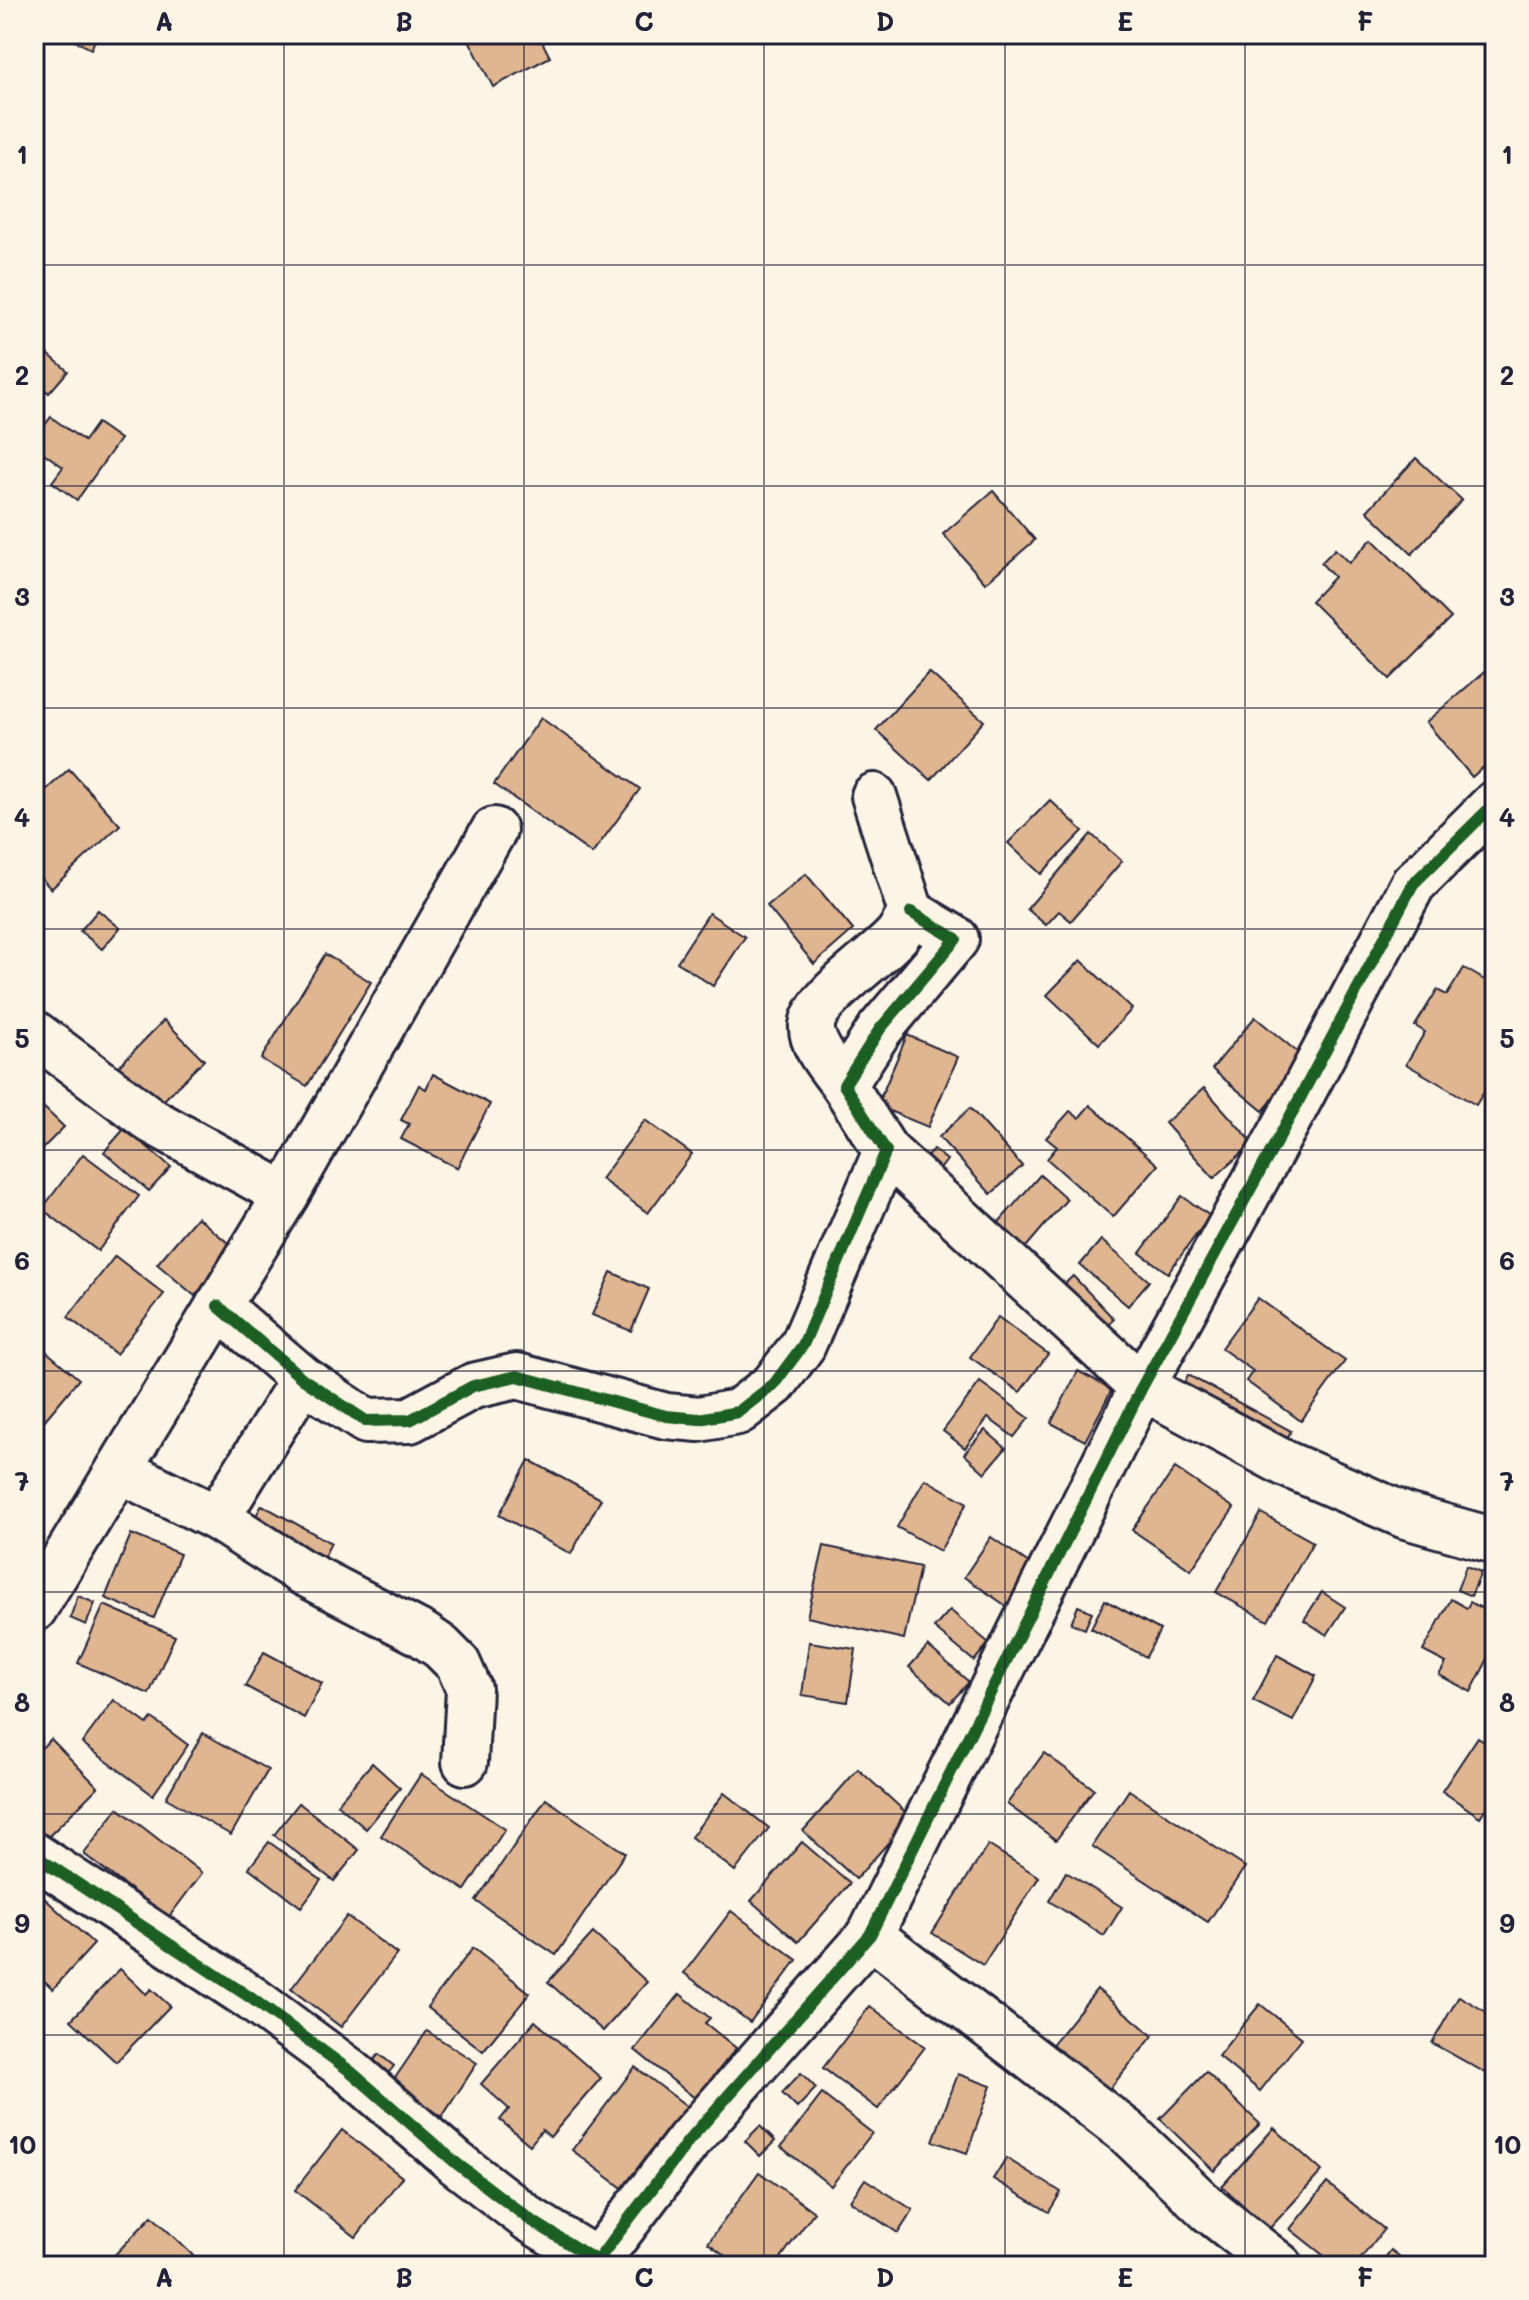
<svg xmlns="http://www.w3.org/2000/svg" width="1529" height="2300" font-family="Mali,sans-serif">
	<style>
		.building { fill: #e0b690; stroke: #22223b; stroke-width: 2 }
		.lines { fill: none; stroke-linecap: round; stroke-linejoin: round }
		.minor-casing { stroke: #22223b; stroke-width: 50 }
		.minor { stroke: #fcf5e5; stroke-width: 44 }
		.cycleway-casing { stroke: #fcf5e5; stroke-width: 17 }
		.cycleway { stroke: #1b5e20; stroke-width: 12 }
		.grid { fill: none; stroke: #22223b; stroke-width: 2; stroke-opacity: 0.55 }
		.neatline { fill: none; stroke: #22223b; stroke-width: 3 }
		.grid-label { font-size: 26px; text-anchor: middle; font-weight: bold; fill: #22223b }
	</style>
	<rect width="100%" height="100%" fill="#fcf5e5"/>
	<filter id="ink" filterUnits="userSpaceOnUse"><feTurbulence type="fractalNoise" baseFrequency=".0125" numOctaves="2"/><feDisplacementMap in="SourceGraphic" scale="16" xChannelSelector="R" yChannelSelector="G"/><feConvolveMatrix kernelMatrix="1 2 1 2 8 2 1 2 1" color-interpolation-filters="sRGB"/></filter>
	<g filter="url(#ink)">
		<!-- building -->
		<g class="building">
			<path d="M62 34H98L91 49Z"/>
			<path d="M466 34H538L550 57 493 87Z"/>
			<path d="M34 342 68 371 49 393 34 380Z"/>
			<path d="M34 398 41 401 34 418Z"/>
			<path d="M51 417 84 441 97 423 120 439 77 500 52 482 63 467 34 446V440Z"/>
			<path d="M1416 458 1462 500 1412 554 1367 511Z"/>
			<path d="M993 491 1035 540 985 583 943 534Z"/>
			<path d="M1372 539 1451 618 1390 679 1311 601 1334 577 1321 563 1335 549 1349 563Z"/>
			<path d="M1489 668 1495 675V757L1472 777 1426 722Z"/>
			<path d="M929 672 984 721 931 780 876 730Z"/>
			<path d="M541 718 640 789 592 854 494 784Z"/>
			<path d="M69 769 120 825 51 889 34 870V801Z"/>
			<path d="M1050 800 1083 831 1041 874 1008 843Z"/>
			<path d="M1091 834 1122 861 1071 921 1059 911 1046 925 1027 909Z"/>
			<path d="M806 874 853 930 814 964 767 906Z"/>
			<path d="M98 910 120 928 102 949 80 931Z"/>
			<path d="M709 913 745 937 713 986 677 962Z"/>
			<path d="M325 954 371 982 307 1086 261 1059Z"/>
			<path d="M1081 960 1132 1009 1099 1044 1047 995Z"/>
			<path d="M1464 968 1495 986V1073L1476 1105 1406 1064 1425 1032 1415 1026 1437 990 1447 995Z"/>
			<path d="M1255 1017 1307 1060 1263 1111 1212 1069Z"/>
			<path d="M164 1020 204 1060 154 1110 115 1070Z"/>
			<path d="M907 1035 958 1057 928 1127 877 1106Z"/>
			<path d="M433 1074 490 1104 457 1168 401 1139 409 1124 401 1120 419 1085 426 1089Z"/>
			<path d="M1204 1088 1253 1143 1214 1178 1165 1123Z"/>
			<path d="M34 1098 64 1127 34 1157Z"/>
			<path d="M1090 1105 1158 1165 1113 1217 1047 1159 1057 1147 1046 1138 1070 1111 1079 1118Z"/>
			<path d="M970 1108 1022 1166 991 1194 939 1137Z"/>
			<path d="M645 1120 692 1154 648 1213 601 1179Z"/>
			<path d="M125 1128 171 1167 149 1191 104 1152Z"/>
			<path d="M933 1149 947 1160 935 1176 921 1165Z"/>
			<path d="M83 1154 139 1196 98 1251 42 1209Z"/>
			<path d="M1040 1175 1067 1199 1021 1253 993 1229Z"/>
			<path d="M1182 1196 1210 1216 1168 1273 1140 1253Z"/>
			<path d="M197 1217 234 1248 195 1296 157 1264Z"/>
			<path d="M1101 1240 1149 1281 1128 1306 1080 1265Z"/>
			<path d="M115 1256 164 1294 116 1354 68 1317Z"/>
			<path d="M611 1272 649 1289 631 1331 592 1315Z"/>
			<path d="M1073 1276 1114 1319 1097 1335 1056 1292Z"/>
			<path d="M1258 1298 1345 1361 1301 1421 1246 1381 1253 1371 1221 1348Z"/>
			<path d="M998 1317 1048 1354 1020 1392 970 1357Z"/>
			<path d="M34 1341 79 1379 39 1427 34 1423Z"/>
			<path d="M1078 1371 1112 1389 1085 1441 1051 1423Z"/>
			<path d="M1188 1375 1291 1431 1281 1451 1177 1395Z"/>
			<path d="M980 1382 1029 1418 1014 1437 988 1418 965 1448 943 1431Z"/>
			<path d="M985 1430 1006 1448 985 1473 964 1454Z"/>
			<path d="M529 1460 601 1499 571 1554 499 1515Z"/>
			<path d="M1175 1468 1234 1508 1191 1570 1132 1530Z"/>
			<path d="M925 1479 967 1503 940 1551 897 1527Z"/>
			<path d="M262 1505 331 1543 319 1566 249 1528Z"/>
			<path d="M1261 1513 1313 1542 1268 1621 1216 1592Z"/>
			<path d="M131 1534 180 1554 154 1618 105 1598Z"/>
			<path d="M991 1537 1042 1572 1014 1611 964 1577Z"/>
			<path d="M824 1546 920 1567 904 1639 807 1617Z"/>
			<path d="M1466 1566 1481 1572 1471 1596 1457 1590Z"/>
			<path d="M1322 1592 1345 1607 1327 1635 1304 1620Z"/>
			<path d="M78 1596 95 1603 86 1625 70 1618Z"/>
			<path d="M1451 1599 1467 1608 1470 1602 1495 1615V1645L1471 1692 1439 1675 1446 1663 1423 1651Z"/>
			<path d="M1105 1600 1160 1630 1146 1657 1091 1628Z"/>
			<path d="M104 1605 175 1636 149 1694 78 1663Z"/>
			<path d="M1078 1606 1092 1612 1085 1629 1071 1623Z"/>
			<path d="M950 1610 989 1643 974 1661 934 1628Z"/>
			<path d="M809 1642 856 1649 848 1702 802 1695Z"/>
			<path d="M928 1646 969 1682 950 1703 909 1667Z"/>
			<path d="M264 1652 322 1683 304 1718 245 1686Z"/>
			<path d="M1277 1655 1316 1676 1293 1721 1253 1701Z"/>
			<path d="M114 1700 147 1724 152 1718 188 1745 153 1795 82 1743Z"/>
			<path d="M203 1733 268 1770 231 1835 166 1798Z"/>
			<path d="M1478 1737 1495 1748V1794L1480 1817 1442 1791Z"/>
			<path d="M51 1739 98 1787 47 1838 34 1825V1755Z"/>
			<path d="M1044 1753 1094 1789 1056 1840 1007 1804Z"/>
			<path d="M372 1763 400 1788 366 1829 337 1804Z"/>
			<path d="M858 1769 911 1817 856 1879 803 1831Z"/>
			<path d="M421 1774 505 1829 465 1890 381 1836Z"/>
			<path d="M1129 1790 1245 1867 1208 1922 1092 1846Z"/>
			<path d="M724 1793 769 1828 735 1871 691 1837Z"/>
			<path d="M546 1799 625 1853 556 1955 476 1901Z"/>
			<path d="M299 1803 359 1850 334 1881 274 1835Z"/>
			<path d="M118 1808 202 1873 168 1918 84 1854Z"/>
			<path d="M269 1842 321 1880 301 1907 249 1868Z"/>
			<path d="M802 1842 850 1883 798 1942 751 1901Z"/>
			<path d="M988 1845 1039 1877 983 1965 932 1933Z"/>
			<path d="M1066 1872 1122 1907 1104 1936 1049 1901Z"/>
			<path d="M42 1896 94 1944 53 1989 34 1971V1905Z"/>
			<path d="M731 1911 797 1960 750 2022 684 1973Z"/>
			<path d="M347 1916 397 1954 341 2027 291 1989Z"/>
			<path d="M593 1933 647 1982 603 2031 548 1982Z"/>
			<path d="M473 1948 530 1993 483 2051 427 2007Z"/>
			<path d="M120 1969 146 1994 151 1989 170 2006 116 2062 71 2020Z"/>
			<path d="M1097 1989 1153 2036 1107 2092 1050 2047Z"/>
			<path d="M680 1994 710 2018 705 2023 736 2048 696 2099 635 2050Z"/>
			<path d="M1459 1996 1495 2017V2078L1432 2043Z"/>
			<path d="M1260 2004 1302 2038 1260 2091 1218 2056Z"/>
			<path d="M870 2006 925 2047 878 2109 823 2068Z"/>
			<path d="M535 2021 601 2078 550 2137 542 2130 530 2145 500 2120 509 2109 481 2084Z"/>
			<path d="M427 2031 477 2063 442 2117 391 2084Z"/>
			<path d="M379 2054 394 2066 378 2086 363 2073Z"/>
			<path d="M635 2067 688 2107 625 2190 572 2150Z"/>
			<path d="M1206 2072 1260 2124 1214 2171 1160 2119Z"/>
			<path d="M801 2073 816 2088 797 2108 782 2093Z"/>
			<path d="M958 2074 991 2086 967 2153 933 2141Z"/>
			<path d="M822 2094 872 2133 831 2186 781 2147Z"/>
			<path d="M760 2126 775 2141 760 2156 745 2141Z"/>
			<path d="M1274 2128 1322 2171 1269 2229 1222 2186Z"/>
			<path d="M342 2130 402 2177 356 2237 295 2190Z"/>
			<path d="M1006 2158 1061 2192 1049 2212 993 2179Z"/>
			<path d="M759 2172 814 2212 775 2266H740L708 2243Z"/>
			<path d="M865 2179 913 2210 898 2233 850 2201Z"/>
			<path d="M1327 2183 1384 2229 1355 2266H1337L1290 2229Z"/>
			<path d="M152 2216 204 2266H104Z"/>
			<path d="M1391 2250 1412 2266H1379Z"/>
		</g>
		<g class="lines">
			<defs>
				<g id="minor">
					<path d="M34 1033 152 1121 286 1195"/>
					<path d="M844 1085C833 1070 810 1045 812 1025 815 998 879 957 898 934 903 927 907 919 911 912L874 796"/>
					<path d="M886 1151 1142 1387 1286 1464 1406 1516 1495 1541"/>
					<path d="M218 1306 303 1379 366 1421 410 1420 473 1386 517 1376 666 1416 699 1419 738 1412 774 1384 803 1345 886 1151 844 1085 880 1029 956 939 911 912"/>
					<path d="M119 1470 217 1518 300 1571 422 1634 441 1647 458 1664 469 1689 465 1762"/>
					<path d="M217 1518 303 1379"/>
					<path d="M34 1609 286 1195 494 830"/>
					<path d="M34 1855 251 1998 350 2071 456 2163 529 2219 597 2261 689 2140 870 1935 1142 1387 1291 1115 1413 884 1495 803"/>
					<path d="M870 1935 1127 2132 1209 2210 1280 2266"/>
				</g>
			</defs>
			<!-- minor casing -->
			<use href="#minor" class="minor-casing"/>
			<!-- minor -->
			<use href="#minor" class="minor"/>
			<defs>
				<g id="cycleway">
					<path d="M218 1306 303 1379 366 1421 410 1420 473 1386 517 1376 666 1416 699 1419 738 1412 774 1384 803 1345 886 1151 844 1085 880 1029 956 939 911 912"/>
					<path d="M34 1855 251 1998 350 2071 456 2163 529 2219 597 2261 689 2140 870 1935 1142 1387 1291 1115 1413 884 1495 803"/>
				</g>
			</defs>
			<!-- cycleway casing -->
			<use href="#cycleway" class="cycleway-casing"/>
			<!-- cycleway -->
			<use href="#cycleway" class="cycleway"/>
		</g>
	</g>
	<!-- grid -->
	<path class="grid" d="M284 34V2266M524 34V2266M764 34V2266M1005 34V2266M1245 34V2266M34 265H1495M34 486H1495M34 708H1495M34 929H1495M34 1150H1495M34 1371H1495M34 1592H1495M34 1814H1495M34 2035H1495"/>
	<!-- margin -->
	<rect width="1529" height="2300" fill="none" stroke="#fcf5e5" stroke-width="88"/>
	<rect x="44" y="44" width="1441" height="2212" class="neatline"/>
	<g class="grid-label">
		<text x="164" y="31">A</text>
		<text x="404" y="31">B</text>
		<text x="644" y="31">C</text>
		<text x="885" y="31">D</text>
		<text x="1125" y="31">E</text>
		<text x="1365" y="31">F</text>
		<text x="22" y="164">1</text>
		<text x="1507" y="164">1</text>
		<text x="22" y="385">2</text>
		<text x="1507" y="385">2</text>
		<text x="22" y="606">3</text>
		<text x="1507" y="606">3</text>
		<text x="22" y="827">4</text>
		<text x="1507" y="827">4</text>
		<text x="22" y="1048">5</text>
		<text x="1507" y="1048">5</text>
		<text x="22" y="1270">6</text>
		<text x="1507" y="1270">6</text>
		<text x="22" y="1491">7</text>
		<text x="1507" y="1491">7</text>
		<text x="22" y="1712">8</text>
		<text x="1507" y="1712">8</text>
		<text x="22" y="1933">9</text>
		<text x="1507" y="1933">9</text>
		<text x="22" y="2154">10</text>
		<text x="1507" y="2154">10</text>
		<text x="164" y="2287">A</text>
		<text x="404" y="2287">B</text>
		<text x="644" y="2287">C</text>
		<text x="885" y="2287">D</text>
		<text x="1125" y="2287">E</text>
		<text x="1365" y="2287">F</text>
	</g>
</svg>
